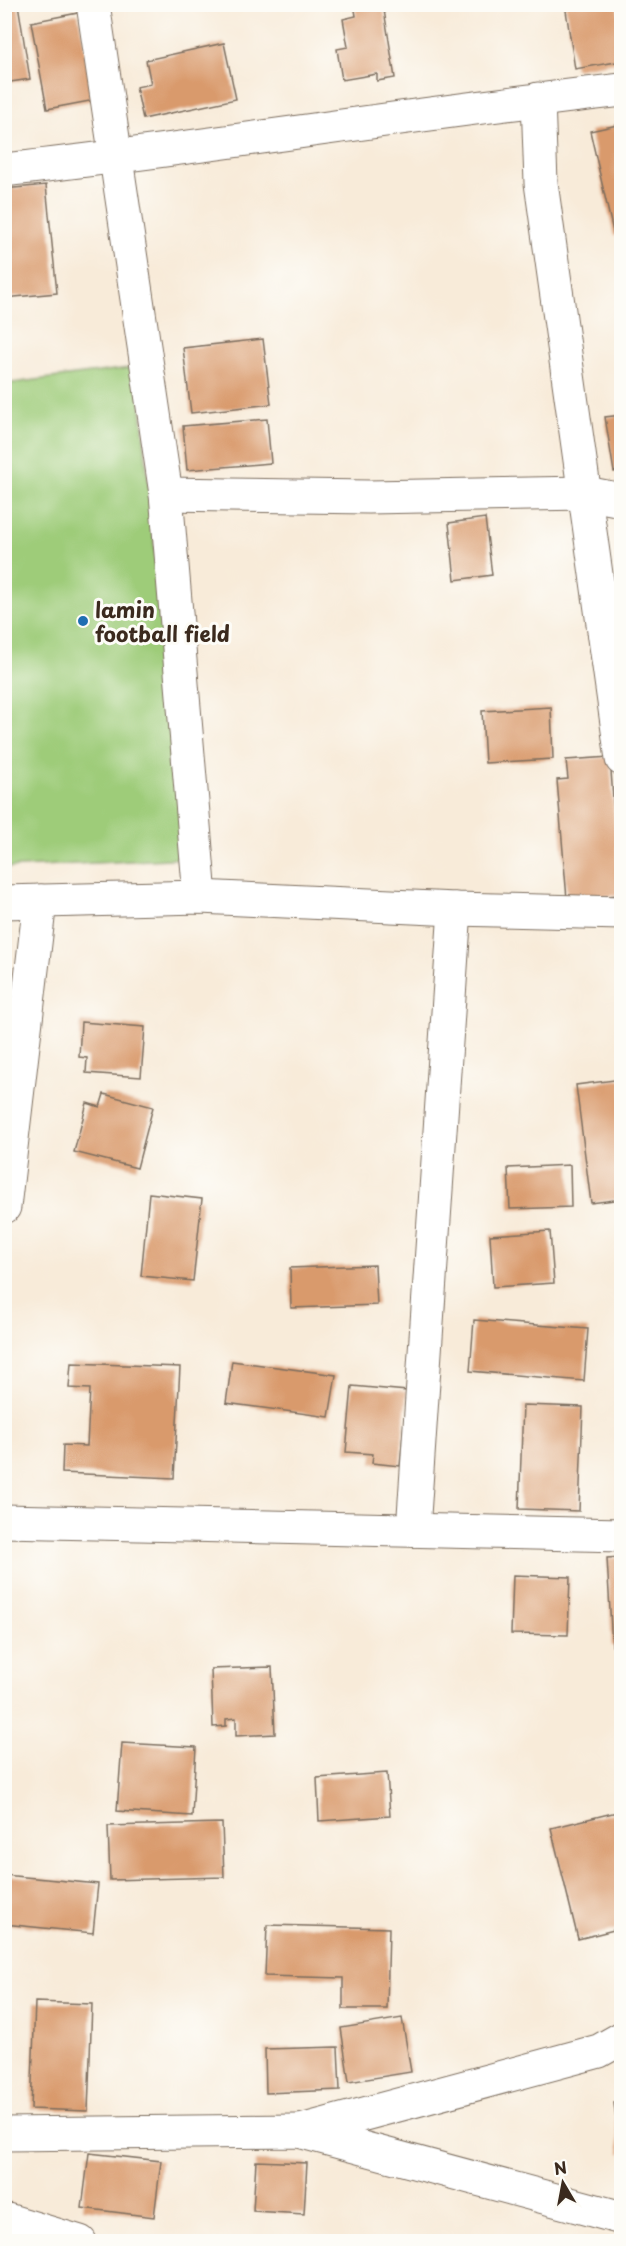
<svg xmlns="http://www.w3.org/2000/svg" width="626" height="2246" font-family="'Playpen Sans',sans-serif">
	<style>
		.green { fill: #9ecc79; stroke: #6c7b4c; stroke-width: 1.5 }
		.building { fill: #d99a6c }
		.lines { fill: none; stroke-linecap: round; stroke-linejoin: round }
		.street-casing { stroke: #7d6e5f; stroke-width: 35 }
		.secondary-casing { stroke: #7d6e5f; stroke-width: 35 }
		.street { stroke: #fff; stroke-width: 33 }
		.secondary { stroke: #fff; stroke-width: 33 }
		.poi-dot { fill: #1f6fb2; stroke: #fdfcf7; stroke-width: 2 }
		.labels { text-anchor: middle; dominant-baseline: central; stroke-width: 6; stroke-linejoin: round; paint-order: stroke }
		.poi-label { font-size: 21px; font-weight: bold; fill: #3b2a1e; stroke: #fdfcf7; text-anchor: start }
	</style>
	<rect width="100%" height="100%" fill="#fdfcf7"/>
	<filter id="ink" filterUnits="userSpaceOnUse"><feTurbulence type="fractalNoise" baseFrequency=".0167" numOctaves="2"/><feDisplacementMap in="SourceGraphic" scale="12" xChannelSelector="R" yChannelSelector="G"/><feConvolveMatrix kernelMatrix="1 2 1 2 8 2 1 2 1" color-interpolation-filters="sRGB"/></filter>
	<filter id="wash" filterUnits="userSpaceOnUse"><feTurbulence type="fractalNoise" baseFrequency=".008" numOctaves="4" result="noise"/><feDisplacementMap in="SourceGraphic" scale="24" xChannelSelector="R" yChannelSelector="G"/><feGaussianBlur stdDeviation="1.35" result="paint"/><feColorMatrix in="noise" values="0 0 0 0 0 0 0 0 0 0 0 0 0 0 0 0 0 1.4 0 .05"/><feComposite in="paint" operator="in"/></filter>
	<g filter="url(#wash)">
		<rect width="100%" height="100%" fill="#f8ebd9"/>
		<!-- green -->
		<path class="green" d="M137 367 185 858 5 868V384Z"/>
		<g id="blocks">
			<!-- building -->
			<g class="building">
				<path d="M4 4H18L30 79 4 83Z"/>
				<path d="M354 4H383L395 78 377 81V74L342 80 337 49 348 47 343 19 356 16Z"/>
				<path d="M565 4H617L622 32V61L575 69Z"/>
				<path d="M78 13 95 100 47 109 31 22Z"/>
				<path d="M224 43 236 99 143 119 136 87 151 84 146 60Z"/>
				<path d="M622 124V235L614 236 590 131Z"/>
				<path d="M46 185 57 293 4 298V189Z"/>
				<path d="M263 339 271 404 191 413 183 348Z"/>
				<path d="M622 415V471L614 472 605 417Z"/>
				<path d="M267 419 271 463 187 470 183 426Z"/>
				<path d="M485 518 492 575 455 580 449 523Z"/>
				<path d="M551 707 553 759 485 763 482 711Z"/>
				<path d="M610 757 620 895 567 899 557 780 568 779 566 760Z"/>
				<path d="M81 1022 145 1027 141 1077 86 1073 87 1058 79 1057Z"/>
				<path d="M622 1079V1199L591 1203 576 1085Z"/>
				<path d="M104 1094 153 1107 137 1168 74 1152 87 1103 100 1107Z"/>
				<path d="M570 1165 571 1207 510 1209 508 1168Z"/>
				<path d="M149 1193 202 1199 193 1281 141 1276Z"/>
				<path d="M550 1231 554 1283 493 1287 490 1235Z"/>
				<path d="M375 1265 377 1305 291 1308 290 1268Z"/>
				<path d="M474 1320 588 1329 584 1381 470 1371Z"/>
				<path d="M232 1361 336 1375 329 1417 226 1403Z"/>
				<path d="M71 1363 180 1367 174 1478 62 1473 63 1445 87 1446 90 1389 69 1388Z"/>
				<path d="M352 1386 407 1391 400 1466 372 1463 373 1454 346 1452Z"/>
				<path d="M523 1405 583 1407 579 1511 519 1509Z"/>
				<path d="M622 1557V1646H612L607 1558Z"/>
				<path d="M513 1575 570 1577 568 1635 511 1634Z"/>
				<path d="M272 1667 275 1734 236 1736V1718L226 1719V1726L213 1727 211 1669Z"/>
				<path d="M122 1743 196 1747 192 1816 117 1811Z"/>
				<path d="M387 1773 390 1816 319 1821 317 1778Z"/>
				<path d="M621 1811 622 1928 578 1939 551 1828Z"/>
				<path d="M222 1823 224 1877 110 1880 108 1826Z"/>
				<path d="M4 1875 98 1884 93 1933 4 1924Z"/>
				<path d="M267 1925 389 1928 387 2009H343V1978L265 1976Z"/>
				<path d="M35 2002 92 2004 88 2111 31 2109Z"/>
				<path d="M402 2018 411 2072 349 2082 341 2028Z"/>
				<path d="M338 2047 340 2090 266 2093 265 2049Z"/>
				<path d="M622 2102V2154H620L614 2103Z"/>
				<path d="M89 2153 161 2161 154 2217 82 2208Z"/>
				<path d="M256 2161 307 2163 304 2214 253 2211Z"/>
			</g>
		</g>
	</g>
	<g filter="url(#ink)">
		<use href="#blocks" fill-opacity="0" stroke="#7d6e5f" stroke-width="1.5"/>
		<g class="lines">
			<defs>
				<g id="street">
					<path d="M93 4 166 494 200 897"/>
					<path d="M538 99 541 183 622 759"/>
					<path d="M4 170C211 147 415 113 622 90"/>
					<path d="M166 494 369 497 585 493 622 500"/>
					<path d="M4 902 200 897 455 909 622 913"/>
					<path d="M4 1207 40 901"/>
					<path d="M4 1521 622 1535"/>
					<path d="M413 1530 455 909"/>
					<path d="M301 2131 599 2051 622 2038"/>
					<path d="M4 2134 299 2131 622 2218"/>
				</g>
				<path id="secondary" d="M4 2219 80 2242"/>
			</defs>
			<!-- street casing -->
			<use href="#street" class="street-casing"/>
			<!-- secondary casing -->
			<use href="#secondary" class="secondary-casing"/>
			<!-- street -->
			<use href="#street" class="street"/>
			<!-- secondary -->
			<use href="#secondary" class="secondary"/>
		</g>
	</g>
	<!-- markers -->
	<circle class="poi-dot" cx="83" cy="621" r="6"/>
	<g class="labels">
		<!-- poi labels -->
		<g class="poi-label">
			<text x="95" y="609">lamin<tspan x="95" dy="24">football field</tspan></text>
		</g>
	</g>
	<!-- margin -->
	<rect width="626" height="2246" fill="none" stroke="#fdfcf7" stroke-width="24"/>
	<!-- north arrow -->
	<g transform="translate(563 2183) rotate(350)" stroke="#fdfcf7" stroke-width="4.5" paint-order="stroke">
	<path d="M0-4.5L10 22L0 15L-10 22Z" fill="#3b2a1e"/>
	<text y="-9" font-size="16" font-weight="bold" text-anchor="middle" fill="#3b2a1e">N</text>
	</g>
</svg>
